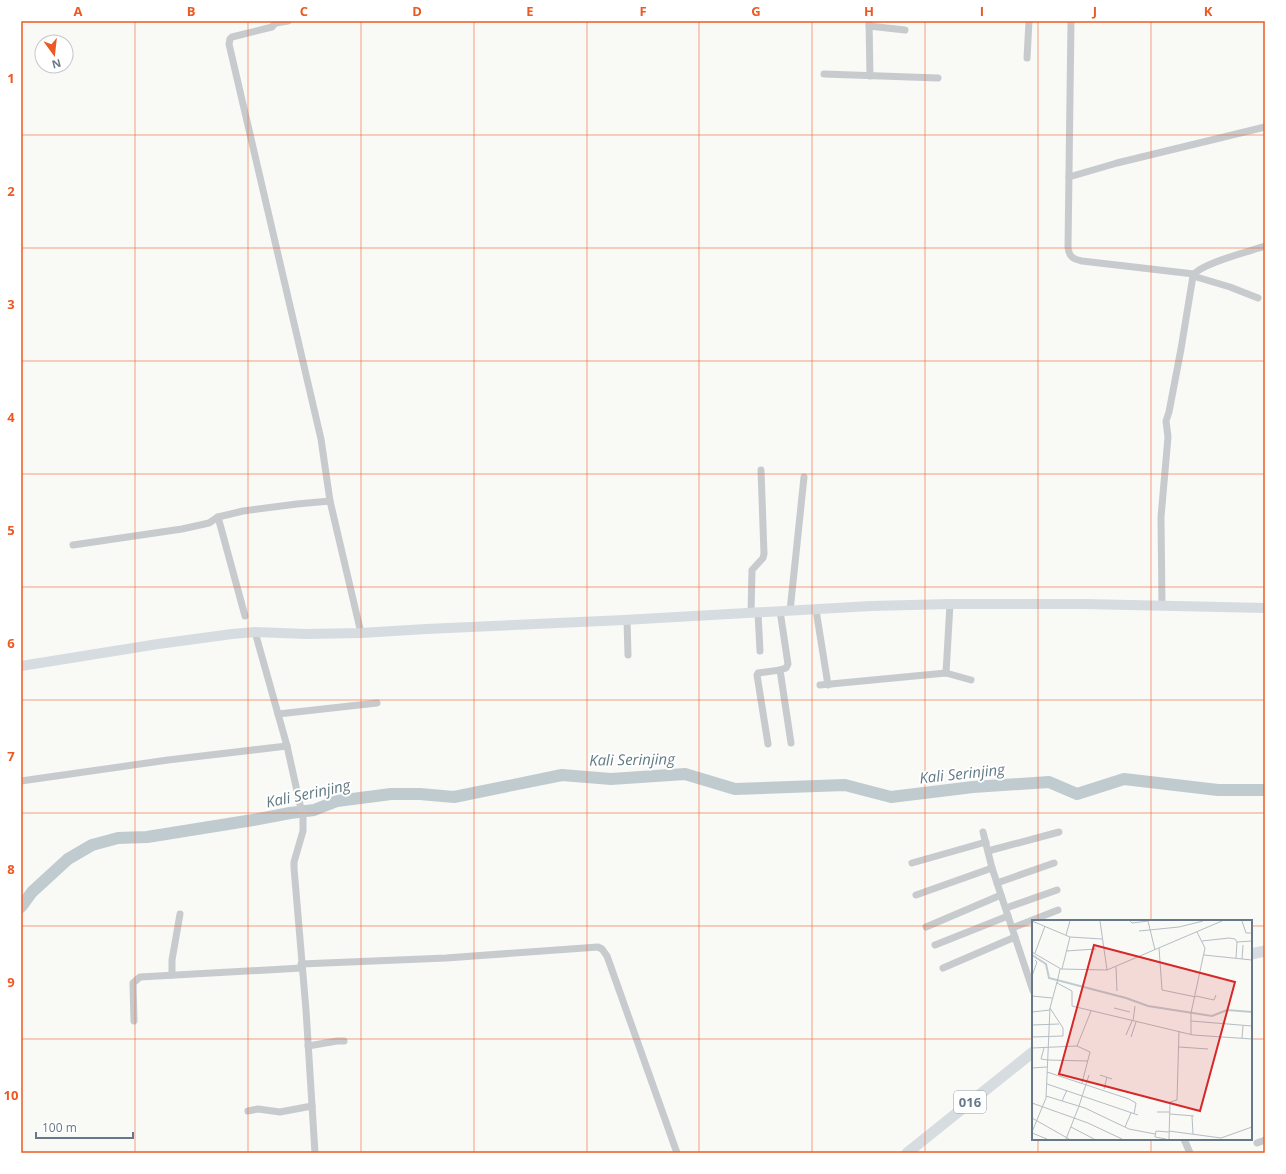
<svg xmlns="http://www.w3.org/2000/svg" width="1286" height="1174" font-family="'Open Sans',sans-serif">
	<style>
		.lines { fill: none; stroke-linecap: round; stroke-linejoin: round }
		.river { stroke: #c0cbd0; stroke-width: 12 }
		.street { stroke: #c7cbce; stroke-width: 7 }
		.secondary { stroke: #d6dce0; stroke-width: 10 }
		.primary { stroke: #d6dce0; stroke-width: 11 }
		.grid { fill: none; stroke: #ee5821; stroke-width: 1; stroke-opacity: 0.55 }
		.labels { text-anchor: middle; dominant-baseline: central; stroke-width: 4; stroke-linejoin: round; paint-order: stroke }
		.shield { fill: #fff; stroke: #94a0ac; stroke-width: 1 }
		.shield-label { font-size: 13px; font-weight: bold; fill: #667889 }
		.water-label { font-size: 15px; font-style: italic; fill: #627a84; stroke: #fff }
		.inset-river { fill: none; stroke: #c0cbd0; stroke-width: 2 }
		.inset-road { fill: none; stroke: #b5bdc4; stroke-width: 1 }
		.view { fill: #d62828; fill-opacity: 0.15; stroke: #d62828; stroke-width: 2 }
		.inset-edge { fill: none; stroke: #667889; stroke-width: 2 }
		.neatline { fill: none; stroke: #ee5821; stroke-width: 1.5 }
		.grid-label { font-size: 13px; text-anchor: middle; font-weight: bold; fill: #ee5821 }
	</style>
	<rect width="100%" height="100%" fill="#f9f9f6"/>
	<g class="lines">
		<!-- river -->
		<path class="river" d="M21 907 32 892 68 859 92 845 118 838 147 837 253 820 290 813 314 810 337 801 391 794H420L454 797 562 775 611 779 685 774 735 789 845 785 891 797 973 787 1049 782 1077 794 1124 779 1218 790H1265"/>
		<!-- street -->
		<g class="street">
			<path d="M277 21 272 27 232 37 230 39 229 44 321 439 330 501 361 633"/>
			<path d="M869 21 870 76"/>
			<path d="M1071 21 1068 247C1069 257 1073 259 1082 261L1194 274"/>
			<path d="M276 23 288 21"/>
			<path d="M869 26 905 30"/>
			<path d="M1027 58 1029 21"/>
			<path d="M824 74 938 78"/>
			<path d="M1069 177 1117 163 1265 127"/>
			<path d="M1193 276 1230 287 1258 298"/>
			<path d="M218 517 245 616"/>
			<path d="M73 545 182 529 209 523 218 517 243 511 297 504 330 501"/>
			<path d="M1162 605 1161 517 1168 437 1166 421 1169 412 1181 349 1193 276C1198 264 1251 251 1265 246"/>
			<path d="M816 610 828 685"/>
			<path d="M780 611 788 664 786 668 780 670 791 743"/>
			<path d="M790 611 804 477"/>
			<path d="M751 613 752 570 763 558 764 554 761 470"/>
			<path d="M758 613 760 651"/>
			<path d="M627 620 628 655"/>
			<path d="M255 632 287 746 303 818V831L294 862V868L306 1010 315 1153"/>
			<path d="M946 673 950 604"/>
			<path d="M820 685 946 673 971 680"/>
			<path d="M278 714 377 703"/>
			<path d="M768 744 757 675 758 673 780 670"/>
			<path d="M21 781 168 760 287 746"/>
			<path d="M983 832 992 868 1033 991"/>
			<path d="M988 851 1059 832"/>
			<path d="M912 863 986 842"/>
			<path d="M997 883 1054 863"/>
			<path d="M916 895 992 868"/>
			<path d="M1006 908 1057 890"/>
			<path d="M926 927 1001 895"/>
			<path d="M1012 928 1058 910"/>
			<path d="M935 945 1008 916"/>
			<path d="M301 964 446 958 598 947 602 949 607 956 677 1153"/>
			<path d="M943 968 1015 937"/>
			<path d="M172 975V960L180 914"/>
			<path d="M134 1021 133 983 140 977 302 968"/>
			<path d="M308 1046 337 1041H344"/>
			<path d="M248 1111 258 1109 280 1112 312 1106"/>
			<path d="M1184 1139 1190 1153"/>
			<path d="M1257 1143 1265 1140"/>
		</g>
		<!-- secondary -->
		<path class="secondary" d="M21 666 158 644 232 634 255 632 306 634 361 633 426 629 624 620 871 606 950 604H1085L1265 608"/>
		<!-- primary -->
		<g class="primary">
			<path d="M1251 954 1265 951"/>
			<path d="M907 1153 1033 1052"/>
		</g>
	</g>
	<!-- grid -->
	<path class="grid" d="M135 21V1153M248 21V1153M361 21V1153M474 21V1153M587 21V1153M699 21V1153M812 21V1153M925 21V1153M1038 21V921M1151 21V921M21 135H1265M21 248H1265M21 361H1265M21 474H1265M21 587H1265M21 700H1265M21 813H1265M21 926H1033M1251 926H1265M21 1039H1033M1251 1039H1265M1038 1139V1153M1151 1139V1153"/>
	<g class="labels">
		<!-- shield labels -->
		<rect class="shield" x="954" y="1091" width="32" height="22" rx="3"/>
		<g class="shield-label">
			<text x="970" y="1102">016</text>
		</g>
		<!-- water labels -->
		<g class="water-label">
			<text transform="translate(632 759) rotate(-1)">Kali Serinjing</text>
			<text transform="translate(962 773) rotate(-6)">Kali Serinjing</text>
			<text transform="translate(308 793) rotate(-12)">Kali Serinjing</text>
		</g>
	</g>
	<!-- overview -->
	<g transform="translate(1032 920)">
		<rect width="220" height="220" fill="#f9f9f6"/>
		<path class="inset-river" d="M0 35 14 44 17 58 94 78 116 86 180 96 195 90 220 92"/>
		<path class="inset-road" d="M0 1 38 17 70 19M68 1 75 50M98 1 100 3 116 1M116 1 123 30M210 1 214 13H220M107 11 147 7 171 1M34 15 38 1M170 21 197 18 203 19 205 22 220 21M127 28 130 70 164 77M34 31 64 29M0 32 29 49 75 50 190 1M3 33 13 6M172 35 220 40M204 38 205 22M210 39 211 25M84 47 85 71M28 49 25 63 40 71V86L161 115 220 119M30 49 38 17M0 56 5 42 3 40M0 76 20 78M164 76 182 80 184 75M82 88 98 92M0 92 18 90M101 101 103 86M159 101 220 106M0 105 27 104M159 114V93L173 28 165 12M94 115 100 101M0 117 31 116V108L18 88M99 117 104 102M210 118 211 106M45 126 58 132 50 163M147 127 176 129M0 128 45 126 59 91M12 128 9 139 16 140M16 140 56 141M0 148 15 147M15 152 97 179 104 183 102 194M68 155 80 159M15 164 106 195M72 169 75 157M14 176 53 188 97 209 123 214M30 181 35 170M0 183 56 203 90 219M47 186 57 155M125 192H138M138 194 162 196M160 196 161 214M0 198 37 219M39 207 62 219M93 207 99 193M137 211 189 218 220 207M0 212 14 178 18 88 25 62M0 213 15 219M34 219 47 186M134 219 123 217 124 211 137 212M137 219 138 182 145 180 147 111"/>
		<path class="view" d="M62 25 203 62 168 191 27 154Z"/>
		<rect width="220" height="220" class="inset-edge"/>
	</g>
	<!-- border -->
	<rect width="1286" height="1174" fill="none" stroke="#ffffff" stroke-width="44"/>
	<!-- north arrow -->
	<g transform="translate(54 54) rotate(165)"><circle r="19" fill="#ffffff" stroke="#c2c9d0"/>
	<path d="M0-3L7 15L0 10L-7 15Z" fill="#ee5821"/>
	<text y="-6" font-size="11" font-weight="bold" text-anchor="middle" fill="#667889">N</text>
	</g>
	<!-- scale -->
	<path d="M36 1132v6h97v-6" fill="none" stroke="#667889" stroke-width="2"/>
	<text x="42" y="1132" font-size="12" fill="#667889" stroke="#ffffff" stroke-width="3" paint-order="stroke">100 m</text>
	<rect x="22" y="22" width="1242" height="1130" class="neatline"/>
	<g class="grid-label">
		<text x="78" y="16">A</text>
		<text x="191" y="16">B</text>
		<text x="304" y="16">C</text>
		<text x="417" y="16">D</text>
		<text x="530" y="16">E</text>
		<text x="643" y="16">F</text>
		<text x="756" y="16">G</text>
		<text x="869" y="16">H</text>
		<text x="982" y="16">I</text>
		<text x="1095" y="16">J</text>
		<text x="1208" y="16">K</text>
		<text x="11" y="83">1</text>
		<text x="11" y="196">2</text>
		<text x="11" y="309">3</text>
		<text x="11" y="422">4</text>
		<text x="11" y="535">5</text>
		<text x="11" y="648">6</text>
		<text x="11" y="761">7</text>
		<text x="11" y="874">8</text>
		<text x="11" y="987">9</text>
		<text x="11" y="1100">10</text>
	</g>
</svg>
